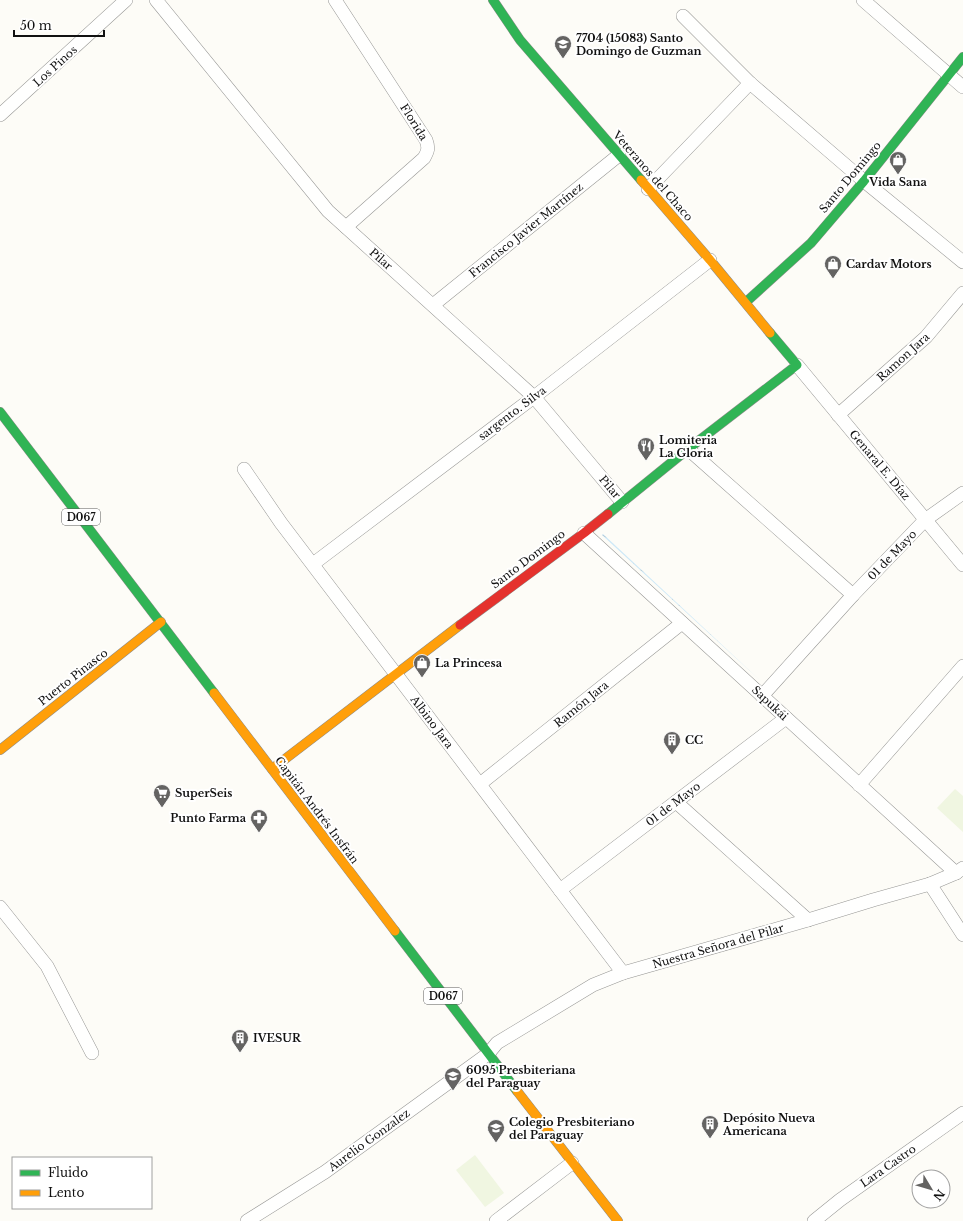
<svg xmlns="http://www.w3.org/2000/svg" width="963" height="1221" font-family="'Libre Baskerville',serif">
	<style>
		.pitch { fill: #f0f6e1 }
		.water { fill: url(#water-ripples) }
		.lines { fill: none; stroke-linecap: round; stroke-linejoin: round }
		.street-casing { stroke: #979795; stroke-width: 14 }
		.fast-casing { stroke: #8e8d8b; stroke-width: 10 }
		.slow-casing { stroke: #8e8d8b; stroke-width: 10 }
		.jam-casing { stroke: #8e8d8b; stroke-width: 10 }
		.street { stroke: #fffffe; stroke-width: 13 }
		.fast { stroke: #30b455; stroke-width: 9 }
		.slow { stroke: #ff9f0a; stroke-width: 9 }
		.jam { stroke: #e5322d; stroke-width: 9 }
		.labels { text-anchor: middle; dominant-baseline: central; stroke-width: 4; stroke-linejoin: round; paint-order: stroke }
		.shield { fill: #fff; stroke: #585858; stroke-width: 1 }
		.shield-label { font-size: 10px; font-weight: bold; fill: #111 }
		.poi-label { font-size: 11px; font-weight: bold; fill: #111; stroke: #fff; text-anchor: start }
		.street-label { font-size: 11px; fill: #111; stroke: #fff }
	</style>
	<defs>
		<pattern id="water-ripples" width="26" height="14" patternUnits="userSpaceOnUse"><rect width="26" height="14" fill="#cde8f7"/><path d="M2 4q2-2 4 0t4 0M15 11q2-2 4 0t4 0" fill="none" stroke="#afc6d3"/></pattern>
	</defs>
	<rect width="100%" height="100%" fill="#fdfcf7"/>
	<!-- pitch -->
	<g class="pitch">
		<path d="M955 789 963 796V832L937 808Z"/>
		<path d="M475 1155 504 1193 485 1207 456 1170Z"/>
	</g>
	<!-- water -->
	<path class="water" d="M603 534 763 683 602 535Z"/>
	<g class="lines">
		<defs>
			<g id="street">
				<path d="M156 0 328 211 534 397 622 502"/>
				<path d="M335 0 426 140C429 148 428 151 424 158L346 227"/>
				<path d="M863 0 963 87"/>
				<path d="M683 16 750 83 864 181 963 262"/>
				<path d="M0 115 126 0"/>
				<path d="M648 189 750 83"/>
				<path d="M433 305 619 155"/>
				<path d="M797 365 963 565"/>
				<path d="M838 415 926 337 963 293"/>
				<path d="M688 449 853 595"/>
				<path d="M244 469 281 523 623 973"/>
				<path d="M584 533 956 873"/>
				<path d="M313 564 534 397 710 260"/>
				<path d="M762 696 853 595 925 520 963 493"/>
				<path d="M480 784 682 623"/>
				<path d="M859 785 963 666"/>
				<path d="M676 802 808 920"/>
				<path d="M930 884 963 935"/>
				<path d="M560 890 786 718"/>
				<path d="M0 907 47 966 92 1053"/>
				<path d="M247 1221 325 1172 488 1054 497 1043 593 985 623 973 808 920 873 900 930 884 956 873 963 868"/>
				<path d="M496 1221 572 1163"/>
				<path d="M814 1221 840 1200 963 1113"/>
			</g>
			<g id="fast">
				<path d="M493 0 520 40 641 180"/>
				<path d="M746 302 811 243 864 181 963 57"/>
				<path d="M0 412 214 693"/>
				<path d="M608 514 688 449 797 365 770 333"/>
				<path d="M395 931 517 1091"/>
			</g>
			<g id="slow">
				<path d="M641 180 710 260 770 333"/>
				<path d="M214 693 395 931"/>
				<path d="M0 750 161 622"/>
				<path d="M272 769 460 625"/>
				<path d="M517 1091 618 1221"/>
			</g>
			<path id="jam" d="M460 625 584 533 608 514"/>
		</defs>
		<!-- street casing -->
		<use href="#street" class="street-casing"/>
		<!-- fast casing -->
		<use href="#fast" class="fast-casing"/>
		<!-- slow casing -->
		<use href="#slow" class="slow-casing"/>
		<!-- jam casing -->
		<use href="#jam" class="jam-casing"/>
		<!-- street -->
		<use href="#street" class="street"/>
		<!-- fast -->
		<use href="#fast" class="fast"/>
		<!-- slow -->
		<use href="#slow" class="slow"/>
		<!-- jam -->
		<use href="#jam" class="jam"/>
	</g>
	<!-- icons -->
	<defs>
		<symbol id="school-pin" viewBox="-11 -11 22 30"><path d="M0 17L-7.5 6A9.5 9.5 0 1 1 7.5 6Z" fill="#646362" stroke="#fff"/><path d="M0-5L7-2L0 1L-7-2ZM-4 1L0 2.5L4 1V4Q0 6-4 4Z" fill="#fff"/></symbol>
		<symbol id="shop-pin" viewBox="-11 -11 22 30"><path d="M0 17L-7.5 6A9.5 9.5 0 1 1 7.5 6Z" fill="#646362" stroke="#fff"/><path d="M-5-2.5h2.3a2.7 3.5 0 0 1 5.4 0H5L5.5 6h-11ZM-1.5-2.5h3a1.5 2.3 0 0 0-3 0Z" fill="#fff"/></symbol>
		<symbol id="restaurant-pin" viewBox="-11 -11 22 30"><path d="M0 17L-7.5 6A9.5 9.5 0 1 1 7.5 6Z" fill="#646362" stroke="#fff"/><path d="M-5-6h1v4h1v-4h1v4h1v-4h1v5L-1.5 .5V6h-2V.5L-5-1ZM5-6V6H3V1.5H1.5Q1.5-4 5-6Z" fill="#fff"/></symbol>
		<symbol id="building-pin" viewBox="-11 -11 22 30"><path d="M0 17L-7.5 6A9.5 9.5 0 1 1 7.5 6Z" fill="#646362" stroke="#fff"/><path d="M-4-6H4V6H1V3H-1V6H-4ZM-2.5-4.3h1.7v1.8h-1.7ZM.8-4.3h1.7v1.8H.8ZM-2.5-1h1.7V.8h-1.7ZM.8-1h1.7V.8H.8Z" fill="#fff"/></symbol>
		<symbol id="supermarket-pin" viewBox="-11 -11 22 30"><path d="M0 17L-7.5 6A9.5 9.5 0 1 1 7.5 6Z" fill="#646362" stroke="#fff"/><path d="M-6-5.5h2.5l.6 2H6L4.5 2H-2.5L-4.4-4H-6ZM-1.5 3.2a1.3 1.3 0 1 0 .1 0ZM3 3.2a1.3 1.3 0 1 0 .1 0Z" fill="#fff"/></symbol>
		<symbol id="pharmacy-pin" viewBox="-11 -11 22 30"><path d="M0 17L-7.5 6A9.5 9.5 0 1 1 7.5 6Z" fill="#646362" stroke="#fff"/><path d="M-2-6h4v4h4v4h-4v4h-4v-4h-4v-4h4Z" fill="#fff"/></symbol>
	</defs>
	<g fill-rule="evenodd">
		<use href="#school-pin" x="553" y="34" width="20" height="27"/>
		<use href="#shop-pin" x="888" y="150" width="20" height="27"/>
		<use href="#shop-pin" x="823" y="254" width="20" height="27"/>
		<use href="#restaurant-pin" x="636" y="436" width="20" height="27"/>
		<use href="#shop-pin" x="412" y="653" width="20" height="27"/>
		<use href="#building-pin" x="662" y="730" width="20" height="27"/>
		<use href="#supermarket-pin" x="152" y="783" width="20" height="27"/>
		<use href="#pharmacy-pin" x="249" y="808" width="20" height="27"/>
		<use href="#building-pin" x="230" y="1028" width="20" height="27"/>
		<use href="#school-pin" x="443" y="1066" width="20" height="27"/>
		<use href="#building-pin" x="700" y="1114" width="20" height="27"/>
		<use href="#school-pin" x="486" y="1118" width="20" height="27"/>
	</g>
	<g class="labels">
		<!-- shield labels -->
		<g class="shield">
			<rect x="62" y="509" width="38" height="16" rx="3"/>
			<rect x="424" y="988" width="38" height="16" rx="3"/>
		</g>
		<g class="shield-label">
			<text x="81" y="517">D067</text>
			<text x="443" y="996">D067</text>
		</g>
		<!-- poi labels -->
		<g class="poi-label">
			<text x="576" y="38">7704 (15083) Santo<tspan x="576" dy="13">Domingo de Guzman</tspan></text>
			<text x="898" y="182" text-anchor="middle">Vida Sana</text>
			<text x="846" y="264">Cardav Motors</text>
			<text x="659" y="440">Lomiteria<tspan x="659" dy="13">La Gloria</tspan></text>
			<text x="435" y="663">La Princesa</text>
			<text x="685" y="740">CC</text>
			<text x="175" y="793">SuperSeis</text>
			<text x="246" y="818" text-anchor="end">Punto Farma</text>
			<text x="253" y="1038">IVESUR</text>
			<text x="466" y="1070">6095 Presbiteriana<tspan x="466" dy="13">del Paraguay</tspan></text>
			<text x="723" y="1118">Depósito Nueva<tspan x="723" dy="13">Americana</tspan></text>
			<text x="509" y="1122">Colegio Presbiteriano<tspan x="509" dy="13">del Paraguay</tspan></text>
		</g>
		<!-- street labels -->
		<g class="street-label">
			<text transform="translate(55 66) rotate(-42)">Los Pinos</text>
			<text transform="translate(414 122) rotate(58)">Florida</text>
			<text transform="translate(653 176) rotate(49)">Veteranos del Chaco</text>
			<text transform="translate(850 177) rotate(-50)">Santo Domingo</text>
			<text transform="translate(526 230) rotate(-39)">Francisco Javier Martínez</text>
			<text transform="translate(381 259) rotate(41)">Pilar</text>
			<text transform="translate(903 357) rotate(-42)">Ramon Jara</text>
			<text transform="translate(512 413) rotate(-37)">sargento. Silva</text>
			<text transform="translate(880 465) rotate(50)">Genaral E. Díaz</text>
			<text transform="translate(610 487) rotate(50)">Pilar</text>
			<text transform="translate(892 555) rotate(-46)">01 de Mayo</text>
			<text transform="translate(528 559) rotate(-37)">Santo Domingo</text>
			<text transform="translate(73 677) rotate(-38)">Puerto Pinasco</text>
			<text transform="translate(770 703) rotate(43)">Sapukái</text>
			<text transform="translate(581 704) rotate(-39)">Ramón Jara</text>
			<text transform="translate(432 722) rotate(53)">Albino Jara</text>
			<text transform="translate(673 804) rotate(-37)">01 de Mayo</text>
			<text transform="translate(317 810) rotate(53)">Capitán Andrés Insfrán</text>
			<text transform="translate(718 946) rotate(-16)">Nuestra Señora del Pilar</text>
			<text transform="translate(369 1140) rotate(-36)">Aurelio Gonzalez</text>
			<text transform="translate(888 1166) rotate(-35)">Lara Castro</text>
		</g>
	</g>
	<!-- legend -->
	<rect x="12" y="1157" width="140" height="52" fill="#ffffff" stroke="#a0a0a0"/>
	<rect x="20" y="1170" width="20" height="6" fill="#30b455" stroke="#a0a0a0"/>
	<text x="48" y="1177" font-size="12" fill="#111111">Fluido</text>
	<rect x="20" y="1190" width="20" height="6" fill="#ff9f0a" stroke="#a0a0a0"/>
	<text x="48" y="1197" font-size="12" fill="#111111">Lento</text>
	<!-- north arrow -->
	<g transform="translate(931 1189) rotate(128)"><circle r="19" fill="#ffffff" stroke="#a0a0a0"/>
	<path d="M0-3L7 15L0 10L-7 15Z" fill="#646362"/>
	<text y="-6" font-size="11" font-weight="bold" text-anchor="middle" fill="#111111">N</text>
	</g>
	<!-- scale -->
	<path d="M14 30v6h90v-6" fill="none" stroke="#111111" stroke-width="2"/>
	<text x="20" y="30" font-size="12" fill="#111111" stroke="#ffffff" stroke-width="3" paint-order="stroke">50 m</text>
</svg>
